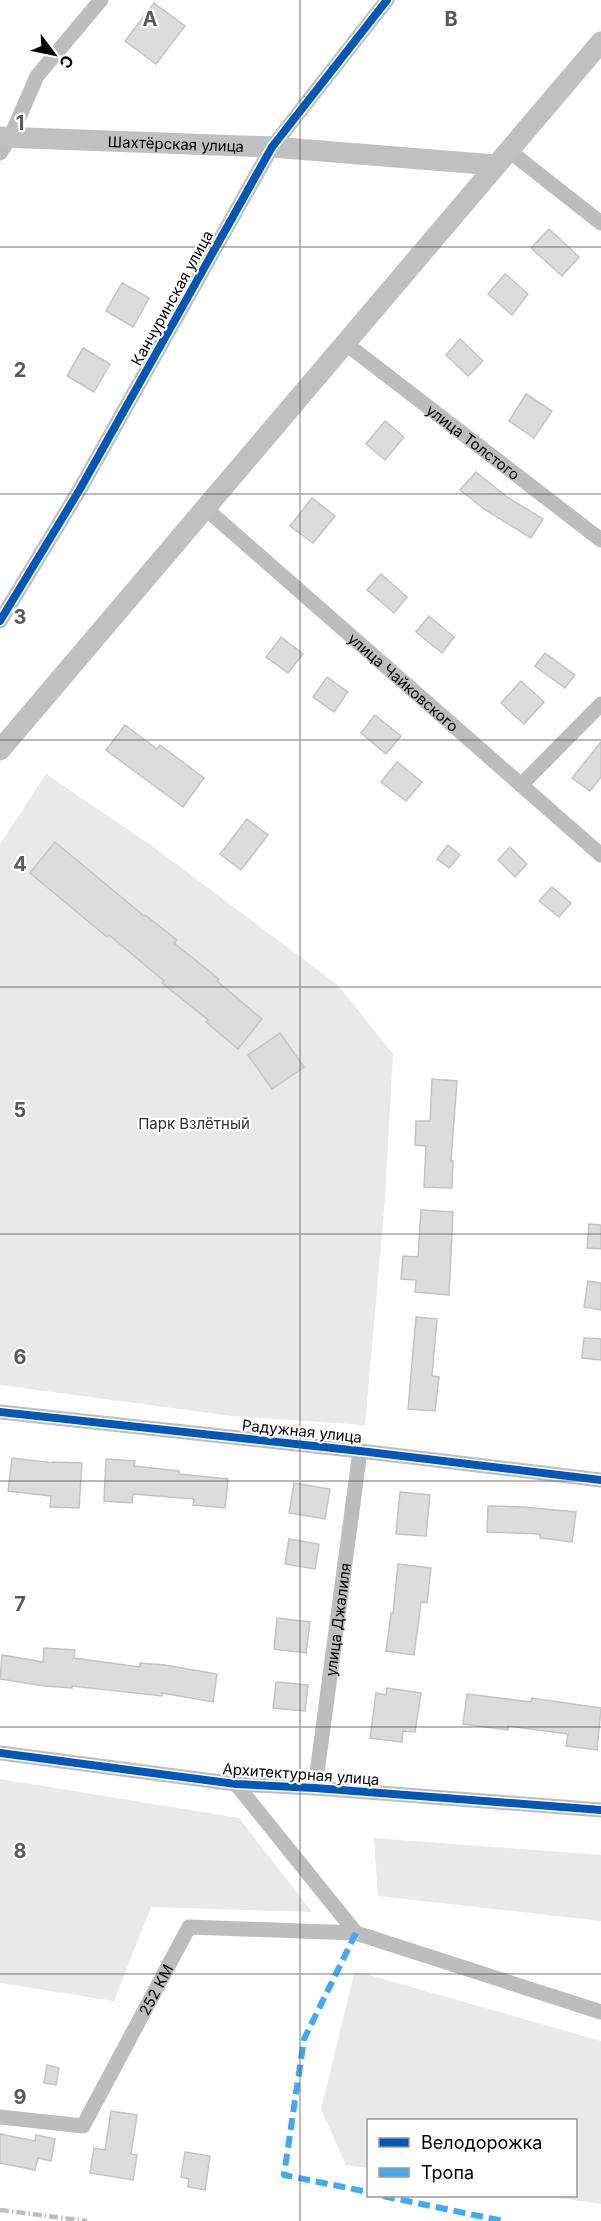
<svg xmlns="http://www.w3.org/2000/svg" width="601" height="2221" font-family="Inter,sans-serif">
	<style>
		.green { fill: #e9e9e9 }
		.building { fill: #dcdcdc; stroke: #c4c4c4; stroke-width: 1.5 }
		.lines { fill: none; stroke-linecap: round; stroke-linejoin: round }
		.street { stroke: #bdbdbd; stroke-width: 15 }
		.secondary { stroke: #c0c0c0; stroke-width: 21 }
		.rail { stroke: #bdbdbd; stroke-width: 4.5; stroke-dasharray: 9 3 1.5 3; stroke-linecap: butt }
		.quiet { stroke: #3fa9f5; stroke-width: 6; stroke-dasharray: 12 6; stroke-linecap: butt }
		.cycleway-casing { stroke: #fff; stroke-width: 11 }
		.cycleway { stroke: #0057b8; stroke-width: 8 }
		.grid { fill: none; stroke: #595959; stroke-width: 1.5; stroke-opacity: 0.55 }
		.labels { text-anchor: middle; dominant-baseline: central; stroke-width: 4.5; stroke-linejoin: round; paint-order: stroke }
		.street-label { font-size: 15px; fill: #000; stroke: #fff }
		.park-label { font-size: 15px; fill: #2e2e2e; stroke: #fff }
		.grid-label { font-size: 20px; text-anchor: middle; font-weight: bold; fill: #595959; stroke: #fff; stroke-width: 4.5; stroke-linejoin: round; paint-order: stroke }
	</style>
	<rect width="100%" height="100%" fill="#fff"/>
	<!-- green -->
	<g class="green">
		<path d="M46 774 152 846 338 985 393 1054 385 1199 365 1425 232 1416 0 1385V844Z"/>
		<path d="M0 1779 239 1818 312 1912 151 1907 114 2001 0 1983Z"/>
		<path d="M374 1838 601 1855V1921L378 1896Z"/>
		<path d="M355 1971 601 2041V2204L545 2196H576V2120H368V2168L346 2165 321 2109Z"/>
	</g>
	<!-- building -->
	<g class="building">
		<path d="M154 3 185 26 156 64 125 41Z"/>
		<path d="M549 229 579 257 562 276 531 248Z"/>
		<path d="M505 274 528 294 512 315 488 294Z"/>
		<path d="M122 283 149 298 133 327 106 311Z"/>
		<path d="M460 339 483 361 468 376 446 355Z"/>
		<path d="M83 348 110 364 94 392 67 376Z"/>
		<path d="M526 394 552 411 534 438 509 421Z"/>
		<path d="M385 421 404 437 385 460 366 444Z"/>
		<path d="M476 472 507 497 543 519 531 538 484 509 460 490Z"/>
		<path d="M312 498 335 516 313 543 290 526Z"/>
		<path d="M381 574 407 597 394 613 367 590Z"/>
		<path d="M429 616 454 637 442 653 416 632Z"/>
		<path d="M281 637 303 654 288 673 266 657Z"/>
		<path d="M545 653 575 675 565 688 535 666Z"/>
		<path d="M327 677 348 692 334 712 313 697Z"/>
		<path d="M521 681 544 702 524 724 501 703Z"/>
		<path d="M375 715 401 736 386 754 361 733Z"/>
		<path d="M125 725 157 749 160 745 204 778 183 807 106 750Z"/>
		<path d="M601 742V777L590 791 572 778Z"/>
		<path d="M397 762 422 782 406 801 381 782Z"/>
		<path d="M247 819 268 835 241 870 220 854Z"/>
		<path d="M55 842 144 916 145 915 177 940 174 943 219 979 217 981 262 1019 238 1049 206 1022 208 1020 162 983 164 981 109 935 107 937 30 873Z"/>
		<path d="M448 845 460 855 449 868 437 859Z"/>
		<path d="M510 847 527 864 515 877 498 860Z"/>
		<path d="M552 887 571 903 559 917 539 901Z"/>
		<path d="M280 1033 304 1067 272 1089 248 1055Z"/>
		<path d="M432 1079 457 1081 451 1161H453L452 1188 424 1187 426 1146 415 1145 416 1121H430Z"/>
		<path d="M421 1210 453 1212 449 1295 415 1292 416 1280 401 1279 403 1256 418 1257Z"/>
		<path d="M589 1224 601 1225V1249L587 1248Z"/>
		<path d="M588 1281 601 1283V1310L584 1307Z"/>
		<path d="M416 1317 437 1319 432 1376 439 1377 435 1411 408 1409Z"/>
		<path d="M584 1338 601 1339V1360L582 1358Z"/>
		<path d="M12 1458 53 1463V1462L82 1463 79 1508 50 1507 51 1496 8 1491Z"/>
		<path d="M106 1459 135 1461 134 1466 179 1471V1474L228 1479 225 1508 193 1505 194 1499 133 1494 132 1503 104 1501Z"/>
		<path d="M294 1483 330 1489 325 1519 289 1513Z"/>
		<path d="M400 1492 430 1495 426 1536 396 1534Z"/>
		<path d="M488 1506 524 1507 576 1512 572 1542 540 1538V1534L487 1532Z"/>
		<path d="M289 1539 319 1544 315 1569 285 1564Z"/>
		<path d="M398 1564 431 1568 427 1603 421 1602 414 1655 386 1651 391 1613H393Z"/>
		<path d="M277 1618 310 1622 306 1653 274 1649Z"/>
		<path d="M44 1648 75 1650 74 1658 140 1667V1663L165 1665 217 1674 213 1702 162 1693V1696L72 1686V1688L45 1686 0 1679 2 1655 43 1662Z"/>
		<path d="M276 1682 308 1685 305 1711 273 1708Z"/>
		<path d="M387 1688 421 1693 415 1732 403 1731 402 1742 370 1738 376 1693 386 1695Z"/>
		<path d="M467 1694 531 1702 532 1698 601 1708 597 1750 566 1746 568 1734 508 1726V1730L463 1724Z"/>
		<path d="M47 2065 59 2068 56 2085 44 2083Z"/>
		<path d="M111 2111 137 2115 131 2154 137 2155 133 2180 90 2173 94 2148 105 2150Z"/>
		<path d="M0 2134 35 2141 36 2135 55 2139 51 2161 38 2158 35 2170 0 2163Z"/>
		<path d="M185 2152 210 2156 205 2190 188 2187 189 2179 181 2177Z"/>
	</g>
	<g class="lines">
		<!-- street -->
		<g class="street">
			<path d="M508 150 601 223"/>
			<path d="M0 153 10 138 37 76 101 0"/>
			<path id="s1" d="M345 343 601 540"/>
			<path id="s2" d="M205 508 601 855"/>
			<path d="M0 621 80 489 272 147 387 0"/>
			<path d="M521 785 601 704"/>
			<path d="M0 1412 360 1451 601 1480"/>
			<path d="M0 1753 236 1784 315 1788 601 1810"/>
			<path d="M236 1784 356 1933 601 2012"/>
			<path id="s3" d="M315 1788 360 1451"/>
			<path id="s4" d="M0 2117 83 2126 189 1927 356 1933"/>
		</g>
		<!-- secondary -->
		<g class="secondary">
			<path id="s5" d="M0 137 272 147 495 165"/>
			<path d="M0 750 601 42"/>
		</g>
		<!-- rail -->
		<path class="rail" d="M0 2210 87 2221"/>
		<!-- quiet -->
		<g class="quiet">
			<path d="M356 1933 304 2039 284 2175 368 2192"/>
			<path d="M383 2196 503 2221"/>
		</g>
		<defs>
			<g id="cycleway">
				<path d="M0 621 80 489 272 147 387 0"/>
				<path d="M0 1412 360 1451 601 1480"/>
				<path d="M0 1753 236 1784 315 1788 601 1810"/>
			</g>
		</defs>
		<!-- cycleway casing -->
		<use href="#cycleway" class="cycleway-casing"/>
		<!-- cycleway -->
		<use href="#cycleway" class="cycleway"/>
	</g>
	<!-- grid -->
	<path class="grid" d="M300 0V2221M0 247H601M0 494H601M0 740H601M0 987H601M0 1234H601M0 1481H601M0 1727H601M0 1974H601"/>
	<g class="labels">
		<!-- street labels -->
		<g class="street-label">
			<text stroke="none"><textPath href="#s5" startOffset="176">Шахтёрская улица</textPath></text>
			<text transform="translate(172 298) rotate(-61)">Канчуринская улица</text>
			<text stroke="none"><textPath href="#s1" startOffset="162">улица Толстого</textPath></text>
			<text stroke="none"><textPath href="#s2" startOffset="264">улица Чайковского</textPath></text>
			<text transform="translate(302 1431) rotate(6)">Радужная улица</text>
			<text stroke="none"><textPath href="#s3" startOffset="170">улица Джалиля</textPath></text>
			<text transform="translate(301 1774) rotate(4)">Архитектурная улица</text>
			<text stroke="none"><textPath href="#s4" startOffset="238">252 КМ</textPath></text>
		</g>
		<!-- park labels -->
		<g class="park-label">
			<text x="194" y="1123">Парк Взлётный</text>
		</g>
	</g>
	<g class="grid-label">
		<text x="150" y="26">A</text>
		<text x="451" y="26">B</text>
		<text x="20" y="130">1</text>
		<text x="20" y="377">2</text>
		<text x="20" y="624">3</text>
		<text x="20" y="871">4</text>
		<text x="20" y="1117">5</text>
		<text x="20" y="1364">6</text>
		<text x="20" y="1611">7</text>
		<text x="20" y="1858">8</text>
		<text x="20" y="2104">9</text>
	</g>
	<!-- legend -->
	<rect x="367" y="2119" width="210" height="78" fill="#ffffff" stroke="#999999" stroke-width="1.5"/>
	<rect x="379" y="2138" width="30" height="9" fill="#0057b8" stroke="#999999" stroke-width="1.5"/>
	<text x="421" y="2149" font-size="18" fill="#000000">Велодорожка</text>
	<rect x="379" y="2168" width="30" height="9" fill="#3fa9f5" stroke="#999999" stroke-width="1.5"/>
	<text x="421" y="2179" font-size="18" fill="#000000">Тропа</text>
	<!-- north arrow -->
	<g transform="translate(54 54) rotate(122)" stroke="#ffffff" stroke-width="4.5" paint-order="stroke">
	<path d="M0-4.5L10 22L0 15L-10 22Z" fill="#000000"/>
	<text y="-9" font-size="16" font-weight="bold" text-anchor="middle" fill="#000000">С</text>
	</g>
</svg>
